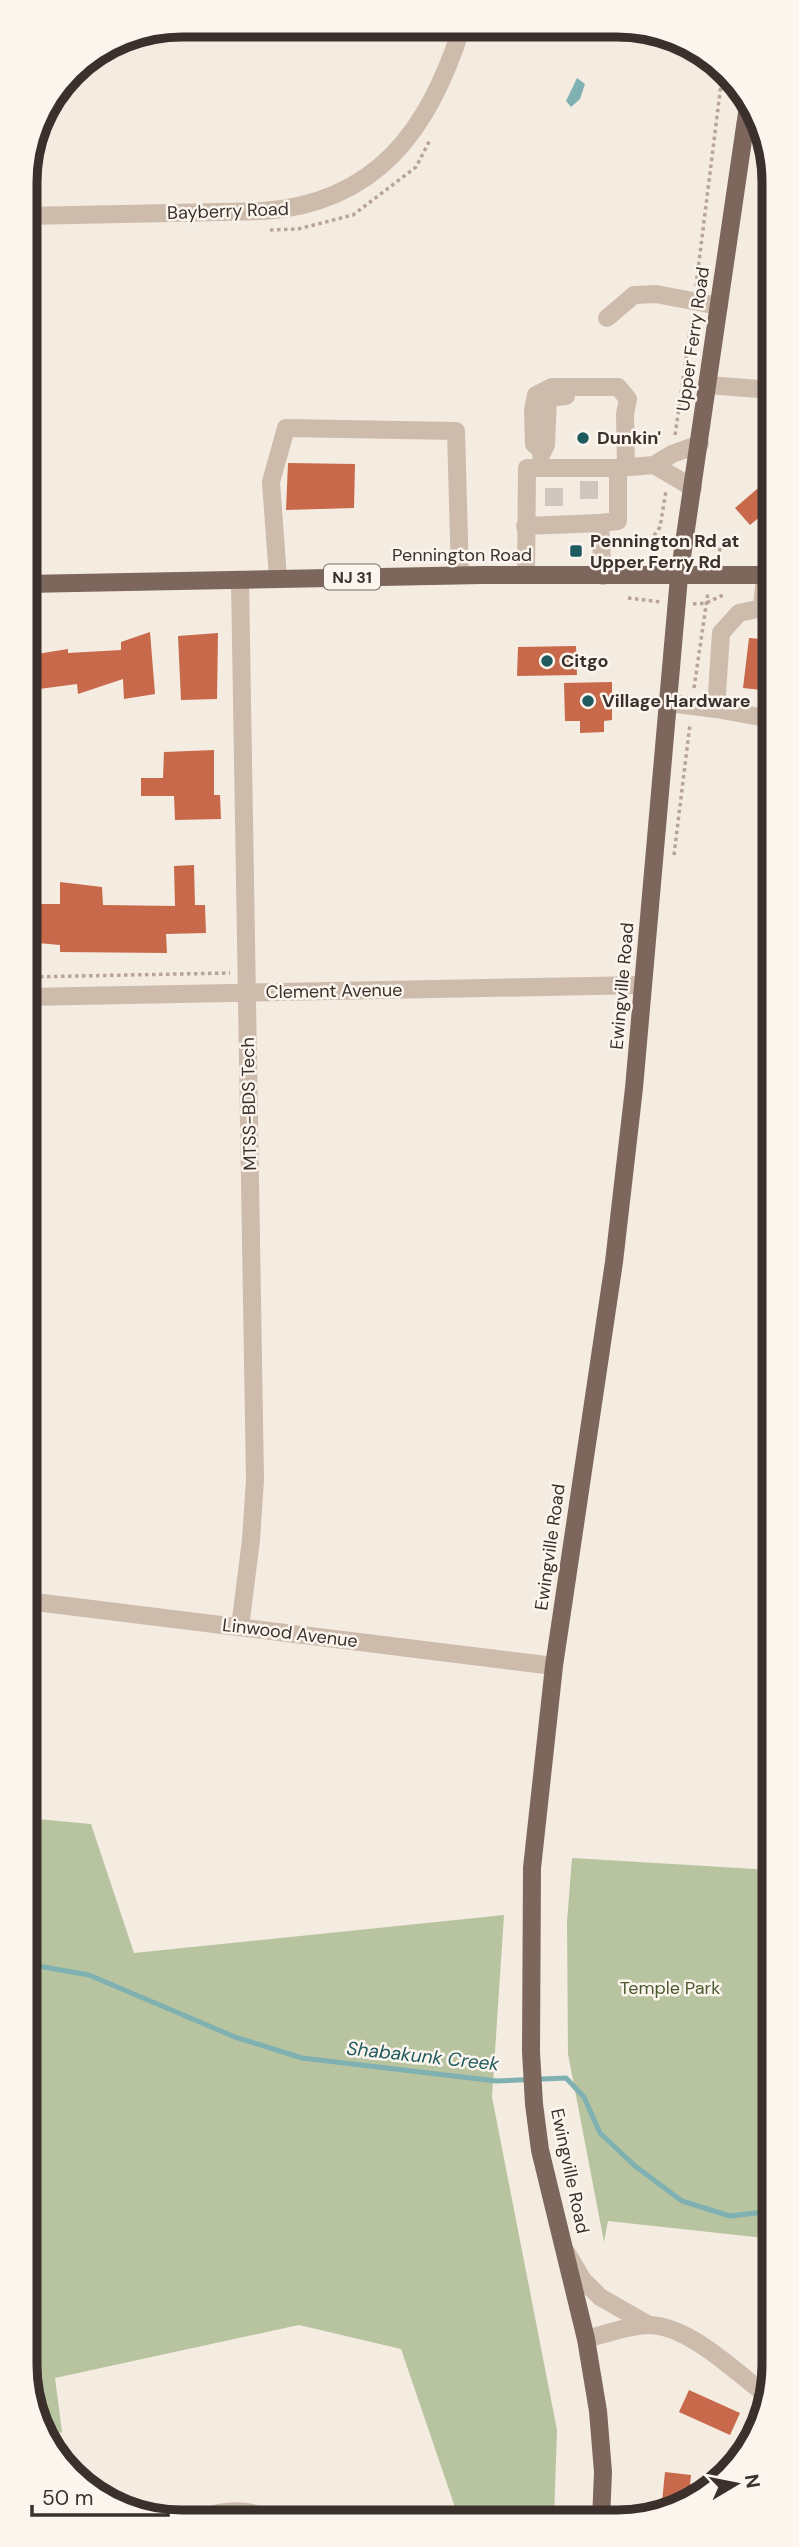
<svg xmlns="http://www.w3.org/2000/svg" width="799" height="2547" font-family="'DM Sans',sans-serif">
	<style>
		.green { fill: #b8c4a0 }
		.water { fill: #7fb0b2 }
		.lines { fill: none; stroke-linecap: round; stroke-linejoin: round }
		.stream { stroke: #7fb0b2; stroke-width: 5 }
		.building { fill: #c8694b }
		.minor-tunnel { stroke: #cfc6bd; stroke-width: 18; stroke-dasharray: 18 9; stroke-linecap: butt }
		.path { stroke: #b9a596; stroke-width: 3.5; stroke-dasharray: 3.5 3.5; stroke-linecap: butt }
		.minor { stroke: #cdbbac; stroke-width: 18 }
		.major { stroke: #7d675c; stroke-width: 18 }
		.poi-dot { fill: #1f5a5e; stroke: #fbf5ee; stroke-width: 2.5 }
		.labels { text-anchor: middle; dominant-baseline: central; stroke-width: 5; stroke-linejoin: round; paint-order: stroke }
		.shield { fill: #fbf5ee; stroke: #756b66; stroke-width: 2 }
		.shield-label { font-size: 16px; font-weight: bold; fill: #3b302b }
		.street-label { font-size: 18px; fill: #3b302b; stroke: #fbf5ee }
		.poi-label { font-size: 18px; font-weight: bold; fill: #3b302b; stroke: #fbf5ee; text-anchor: start }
		.park-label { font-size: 18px; fill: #4a5a2e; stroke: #fbf5ee }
		.water-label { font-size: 19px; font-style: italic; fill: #1f5a5e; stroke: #fbf5ee }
		.rim { fill: none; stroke: #3b302b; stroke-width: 9 }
	</style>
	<rect width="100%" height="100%" fill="#f4ebe1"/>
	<!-- green -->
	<g class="green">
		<path d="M27 1818 91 1824 134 1953 504 1915 492 2097 557 2430 554 2520 459 2519 401 2349 299 2325 55 2378 62 2432 49 2437 27 2395Z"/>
		<path d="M572 1858 774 1870V2239L608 2221 604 2242 568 2054 567 1922Z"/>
	</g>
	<!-- water -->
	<path class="water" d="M577 78 585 84 580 99 571 107 566 101Z"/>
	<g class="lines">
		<!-- stream -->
		<path class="stream" d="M27 1964 89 1975 235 2037 302 2058 496 2081 566 2078 584 2097 600 2133 635 2166 682 2201 730 2216 774 2211"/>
	</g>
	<!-- building -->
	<g class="building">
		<path d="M288 463 355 464 354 508 286 510Z"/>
		<path d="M772 476V507L750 525 735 508Z"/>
		<path d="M150 632 155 694 124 699 123 679 78 694 77 684 39 689 37 654 68 649V653L121 650V642Z"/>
		<path d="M218 633 217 699 181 700 178 636Z"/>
		<path d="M749 638 772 640V691L743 688Z"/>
		<path d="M576 646 577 675 517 676 518 647Z"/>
		<path d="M612 682V720L604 721V732L580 733V721H565L564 683Z"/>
		<path d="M214 750V795H220L221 819 175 820 174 796H141V778H163L164 752Z"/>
		<path d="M194 865 195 905H205L206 933 166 934 167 953 60 952V945L26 942V904H60V882L102 887 103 905 175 906 174 866Z"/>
		<path d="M689 2390 740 2413 730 2435 679 2412Z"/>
		<path d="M665 2472 691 2475 689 2496 661 2512Z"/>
	</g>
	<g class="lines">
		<!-- minor-tunnel -->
		<g class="minor-tunnel">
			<path d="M589 481V506"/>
			<path d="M554 506V481"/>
		</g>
		<!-- path -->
		<g class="path">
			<path d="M270 230 298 229 353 215 416 167 430 140"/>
			<path d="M696 286 723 68"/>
			<path d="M675 435 692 318"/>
			<path d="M646 547 660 527 666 491"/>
			<path d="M717 558 724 537"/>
			<path d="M628 598 661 602"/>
			<path d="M693 604 706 603 725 594"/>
			<path d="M694 688 708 592"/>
			<path d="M674 855 690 724"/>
			<path d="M26 977 230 973"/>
		</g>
		<!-- minor -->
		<g class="minor">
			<path d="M25 216 263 211C377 203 430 129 462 26"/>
			<path d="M607 318 634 295 656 294 719 306"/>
			<path d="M708 385 772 390"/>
			<path d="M541 450 534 444 533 410 536 395 552 387H618L628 399 625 414 626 467"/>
			<path d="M541 455 546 445 548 398 566 396"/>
			<path d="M654 465 693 488"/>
			<path d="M618 468 654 465 672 454 700 444"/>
			<path d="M525 526 600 523"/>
			<path d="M526 575 527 468H618V521L600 523 603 576"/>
			<path d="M278 578 271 482 286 428 456 431 460 575"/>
			<path d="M240 580 255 1480 251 1540 240 1627"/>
			<path d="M669 703 716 709 721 633 739 613 762 608 765 575"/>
			<path d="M716 709 772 719"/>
			<path d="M26 997 643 985"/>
			<path d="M27 1601 554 1666"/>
			<path d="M567 2253 583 2280 600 2297 649 2325"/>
			<path d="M586 2339C606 2334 630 2325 650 2325 689 2326 736 2372 766 2395"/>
			<path d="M199 2519C222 2510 247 2508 270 2519"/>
		</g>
		<!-- major -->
		<g class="major">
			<path d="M25 584 482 575H772"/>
			<path d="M601 2520 603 2472 598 2411 586 2339 540 2150 534 2104 531 2052 532 1868 554 1666 614 1262 634 1088 679 577 748 106"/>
		</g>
	</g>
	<!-- markers -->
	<g class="poi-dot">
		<circle cx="583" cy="438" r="7"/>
		<rect x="569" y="544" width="14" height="14" rx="3.5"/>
		<circle cx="547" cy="661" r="7"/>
		<circle cx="588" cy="701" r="7"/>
	</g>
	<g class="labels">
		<!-- shield labels -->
		<rect class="shield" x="324" y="564.5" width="56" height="25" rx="5"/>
		<g class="shield-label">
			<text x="352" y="577">NJ 31</text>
		</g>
		<!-- street labels -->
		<g class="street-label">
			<text transform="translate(228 211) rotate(-2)">Bayberry Road</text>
			<text transform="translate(693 339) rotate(-82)">Upper Ferry Road</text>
			<text x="462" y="555">Pennington Road</text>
			<text transform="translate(622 986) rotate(-85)">Ewingville Road</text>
			<text transform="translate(334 991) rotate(-1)">Clement Avenue</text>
			<text transform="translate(249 1104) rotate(-91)">MTSS-BDS Tech</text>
			<text transform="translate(550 1547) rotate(-82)">Ewingville Road</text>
			<text transform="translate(290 1633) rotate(7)">Linwood Avenue</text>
			<text transform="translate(570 2171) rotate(78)">Ewingville Road</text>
		</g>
		<!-- poi labels -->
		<g class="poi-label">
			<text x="597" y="438">Dunkin'</text>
			<text x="590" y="541">Pennington Rd at<tspan x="590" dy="21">Upper Ferry Rd</tspan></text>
			<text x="561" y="661">Citgo</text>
			<text x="602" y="701">Village Hardware</text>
		</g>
		<!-- park labels -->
		<g class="park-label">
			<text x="670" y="1988">Temple Park</text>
		</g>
		<!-- water labels -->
		<g class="water-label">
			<text transform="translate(423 2056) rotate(6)">Shabakunk Creek</text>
		</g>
	</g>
	<!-- crop -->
	<path d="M0 0H799V2547H0ZM182 37H617A145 145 0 0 1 762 182V2365A145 145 0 0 1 617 2510H182A145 145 0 0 1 37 2365V182A145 145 0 0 1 182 37Z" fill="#fbf5ee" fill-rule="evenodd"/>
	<path class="rim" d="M182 37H617A145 145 0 0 1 762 182V2365A145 145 0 0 1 617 2510H182A145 145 0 0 1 37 2365V182A145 145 0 0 1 182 37Z"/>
	<!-- north arrow -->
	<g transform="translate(736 2484) rotate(80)" stroke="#fbf5ee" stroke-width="5" paint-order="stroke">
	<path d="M0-5L12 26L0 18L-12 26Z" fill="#3b302b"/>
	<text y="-10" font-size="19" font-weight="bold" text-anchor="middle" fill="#3b302b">N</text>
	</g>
	<!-- scale -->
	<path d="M32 2505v10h136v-10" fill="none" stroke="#3b302b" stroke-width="3.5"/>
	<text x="42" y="2505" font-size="21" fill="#3b302b" stroke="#fbf5ee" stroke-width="5" paint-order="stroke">50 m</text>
</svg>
